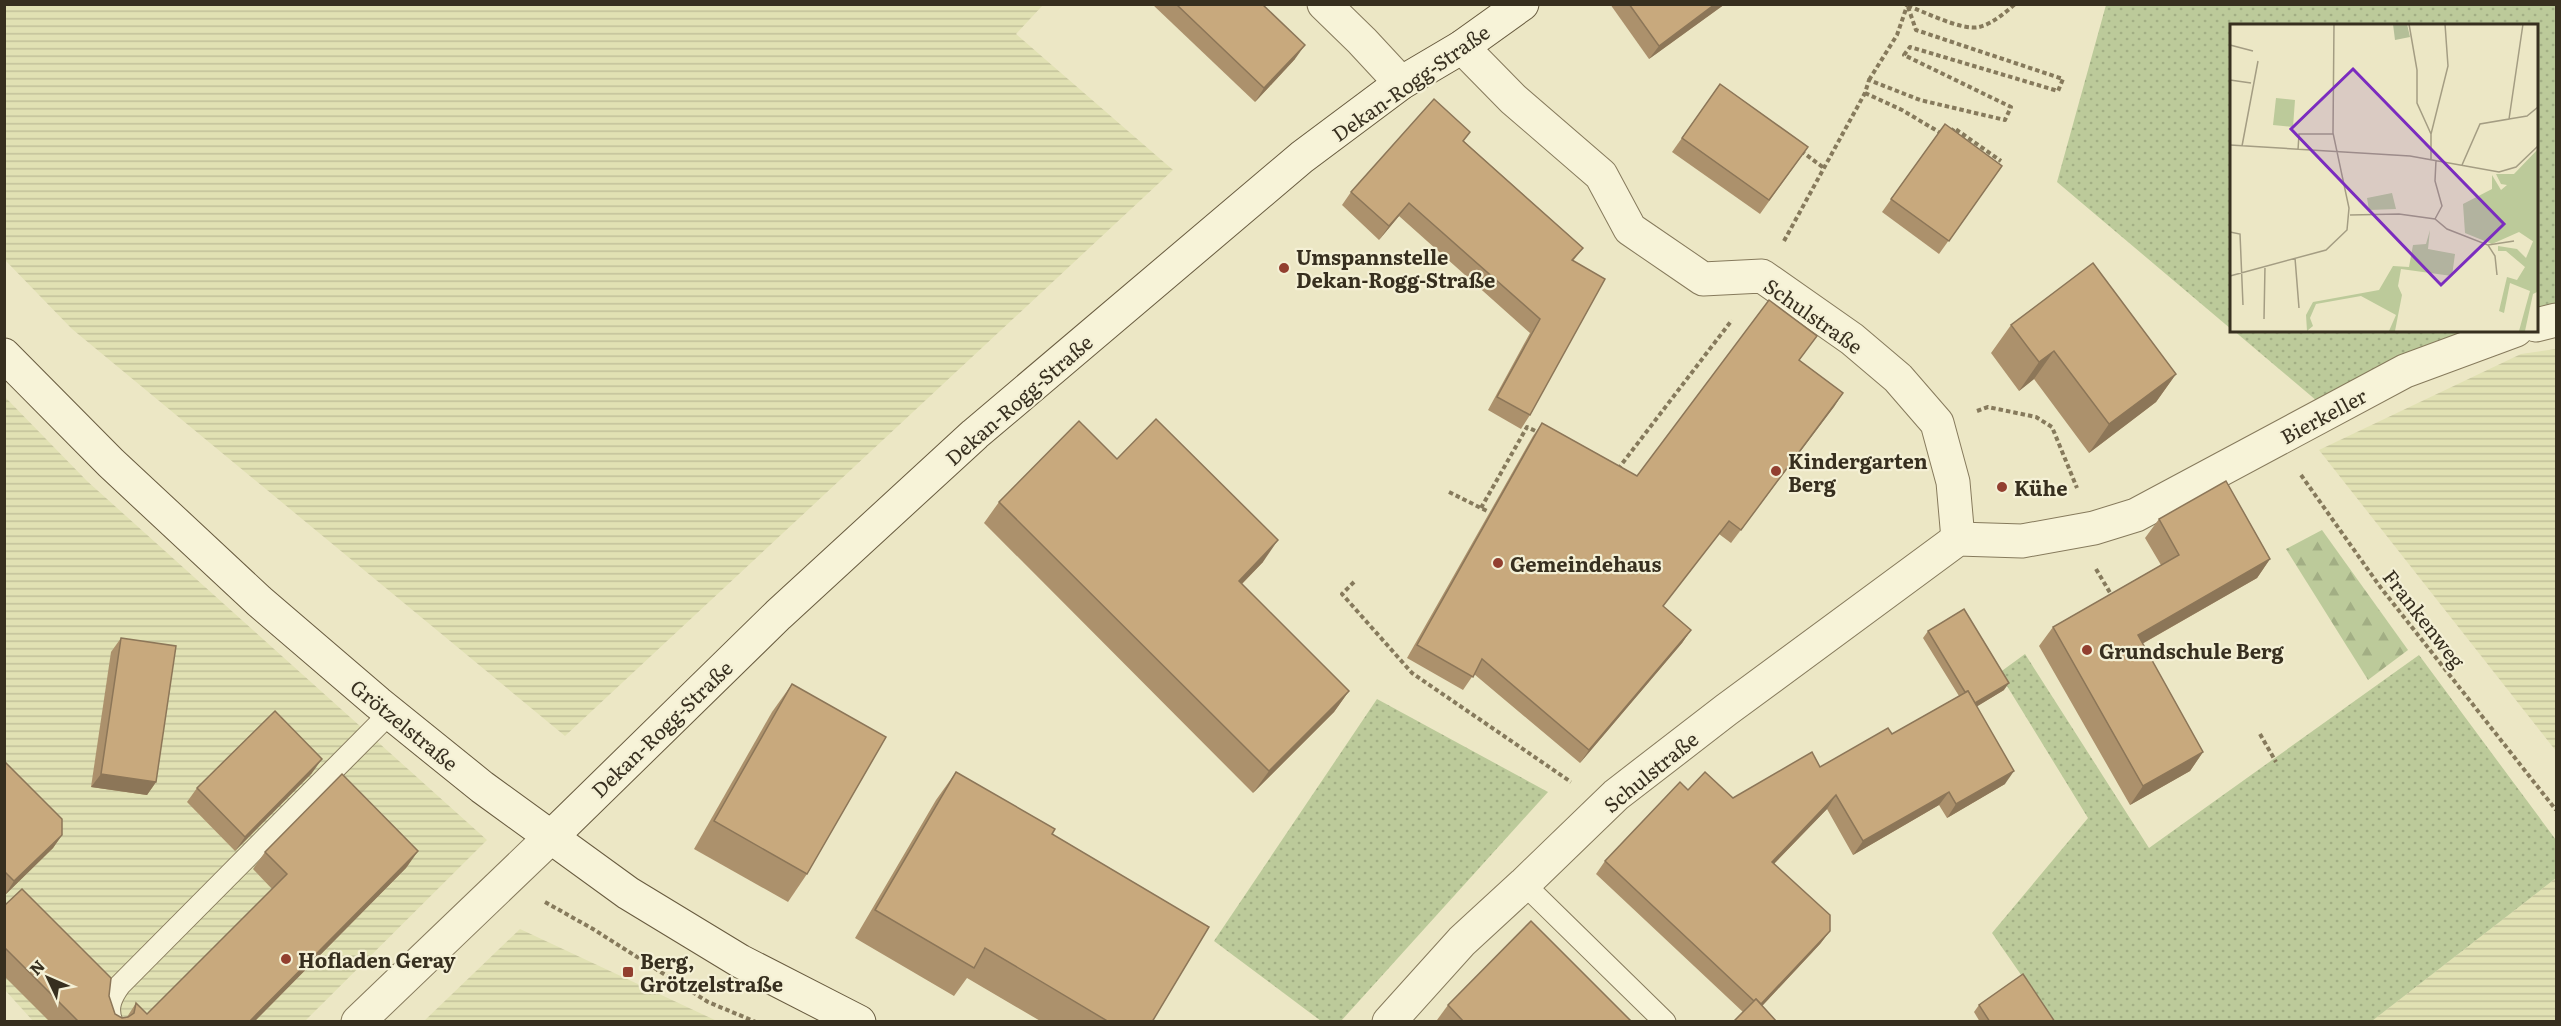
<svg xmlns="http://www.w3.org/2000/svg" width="2561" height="1026" font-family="Literata,serif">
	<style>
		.farmland { fill: url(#farmland-rules) }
		.grass { fill: url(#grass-dots) }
		.forest { fill: url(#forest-firs) }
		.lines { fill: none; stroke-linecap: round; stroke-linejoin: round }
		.lane-casing { stroke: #867a5c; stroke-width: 23 }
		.street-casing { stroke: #867a5c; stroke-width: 35 }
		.secondary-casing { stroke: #685b3f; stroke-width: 35 }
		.path { stroke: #867a5c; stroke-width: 4; stroke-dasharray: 4.5 3; stroke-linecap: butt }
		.lane { stroke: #f7f3d8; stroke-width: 21 }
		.street { stroke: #f7f3d8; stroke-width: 33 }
		.secondary { stroke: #f7f3d8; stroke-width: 33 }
		.wall { fill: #ac916c }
		.shaded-wall { fill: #8c7658 }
		.building { fill: #c8a97d; stroke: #8c7658; stroke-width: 1.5 }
		.poi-dot { fill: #923f2f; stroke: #f4f0d5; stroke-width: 2 }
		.labels { text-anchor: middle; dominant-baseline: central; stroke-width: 4.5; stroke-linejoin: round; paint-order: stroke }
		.street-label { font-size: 20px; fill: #372f1f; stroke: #f4f0d5 }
		.poi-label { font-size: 20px; font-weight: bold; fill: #372f1f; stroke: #f4f0d5; text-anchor: start }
		.inset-road { fill: none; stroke: #a49d83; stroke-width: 1.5 }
		.view { fill: #7b2cbf; fill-opacity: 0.15; stroke: #7b2cbf; stroke-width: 3 }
		.inset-edge { fill: none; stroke: #372f1f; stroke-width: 3 }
	</style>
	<defs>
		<pattern id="farmland-rules" width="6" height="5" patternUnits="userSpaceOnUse" patternTransform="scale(1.5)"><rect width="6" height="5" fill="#e1e1b3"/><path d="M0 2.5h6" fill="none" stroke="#c2c19a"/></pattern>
		<pattern id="grass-dots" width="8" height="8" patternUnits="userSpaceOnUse" patternTransform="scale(1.5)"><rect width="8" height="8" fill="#bcca9a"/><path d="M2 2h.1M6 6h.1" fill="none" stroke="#a2ae84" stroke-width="1.8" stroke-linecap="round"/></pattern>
		<pattern id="forest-firs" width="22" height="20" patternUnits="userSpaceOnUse" patternTransform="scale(1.5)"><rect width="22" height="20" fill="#bcca9a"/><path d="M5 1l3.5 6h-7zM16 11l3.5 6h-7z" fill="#a2ae84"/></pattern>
	</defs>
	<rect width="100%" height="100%" fill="#ece7c5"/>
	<!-- farmland -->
	<g class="farmland">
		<path d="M5 4 1043 5 1016 34 1173 170 565 736 72 329 5 260Z"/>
		<path d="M2556 349V751L2319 450 2521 354Z"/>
		<path d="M5 397 87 481 487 840 305 1021H33L5 990Z"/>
		<path d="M2556 878V1021H2372Z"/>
		<path d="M520 929 717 1021H424Z"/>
	</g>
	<!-- grass -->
	<g class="grass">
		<path d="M2106 5H2556V303L2536 308V26H2231V329L2057 182Z"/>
		<path d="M2233 330H2476L2317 401Z"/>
		<path d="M2025 654 2149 848 2419 655 2556 840V878L2372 1021H2053L1992 933 2088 818 1999 673Z"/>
		<path d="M1377 699 1548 792 1341 1021H1321L1214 941Z"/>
	</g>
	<!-- forest -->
	<path class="forest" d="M2322 530 2408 650 2368 680 2286 549Z"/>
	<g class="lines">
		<defs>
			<g id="lane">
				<path d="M1524 884 1665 1022"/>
				<path d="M112 1022C106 1007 112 996 120 985L390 713"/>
			</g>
			<g id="street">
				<path d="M1324 4 1362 41 1401 83"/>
				<path d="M1462 47 1513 99 1601 175 1630 229 1703 279 1762 276 1852 339 1898 378 1937 423 1953 482 1958 539"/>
				<path d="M2536 325 2556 320"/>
				<path d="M358 1022 551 837"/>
				<path d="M1389 1022 1462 941 1524 884 1616 795 1726 710 1958 539 2022 541 2094 528 2136 515 2405 371 2516 330"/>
			</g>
			<g id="secondary">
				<path d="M4 355 111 463 259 601 378 703 482 787 628 893 740 961 859 1022"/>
				<path d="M551 837 778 615 975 434 1302 157 1401 83 1462 47 1522 4"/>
			</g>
		</defs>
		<!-- lane casing -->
		<use href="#lane" class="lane-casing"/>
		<!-- street casing -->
		<use href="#street" class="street-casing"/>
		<!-- secondary casing -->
		<use href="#secondary" class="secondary-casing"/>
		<!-- path -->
		<g class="path">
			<path d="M1908 6C1925 12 1962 31 1979 27 1992 24 2005 13 2015 4"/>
			<path d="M1869 80 1897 35 1907 6"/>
			<path d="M1865 93 1902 110 1944 135"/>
			<path d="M1951 132 1954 128 2001 161"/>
			<path d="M1801 151 1824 168"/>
			<path d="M1784 241 1865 93 1869 80 1920 100 2005 120 2011 107 1904 55 1910 47 2058 91 2063 79 1916 30 1907 4"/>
			<path d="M1977 411 1988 407 2036 417 2052 427 2077 488"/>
			<path d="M1618 469 1732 320"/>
			<path d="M2301 475 2381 588 2556 810"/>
			<path d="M1449 492 1487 511"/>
			<path d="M1481 508 1527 427 1540 433"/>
			<path d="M2096 569 2112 596"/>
			<path d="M1354 582 1342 594 1412 673 1571 782"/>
			<path d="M2260 734 2276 762"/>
			<path d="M545 902 593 929 708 1002 756 1022"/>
		</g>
		<!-- lane -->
		<use href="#lane" class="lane"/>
		<!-- street -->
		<use href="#street" class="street"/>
		<!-- secondary -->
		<use href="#secondary" class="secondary"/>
	</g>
	<!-- wall -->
	<g class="wall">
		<path d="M1152 4H1262L1295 59 1255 102Z"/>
		<path d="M1610 4H1725L1649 59Z"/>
		<path d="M1720 84 1808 147 1760 214 1672 152Z"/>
		<path d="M1945 124 2002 166 1939 254 1882 212Z"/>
		<path d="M1464 141 1583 248 1573 261 1530 415 1521 429 1488 410 1530 333 1399 216 1379 240 1342 205 1351 192Z"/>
		<path d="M2011 325 2176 374 2156 402 2089 453 2034 379 2019 391 1991 353Z"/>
		<path d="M1800 361 1843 393 1731 543 1719 534 1663 606 1691 630 1682 643 1580 763 1474 674 1463 690 1407 658 1533 436 1542 423 1637 476Z"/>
		<path d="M1117 459 1263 562 1242 584 1349 691 1334 712 1253 793 984 523 999 502Z"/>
		<path d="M2159 519 2270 559 2257 578 2142 644 2203 752 2190 771 2130 805 2039 646 2053 627 2161 565 2145 538Z"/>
		<path d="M1928 631 2004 690 1977 706 2005 784 1947 818 1939 805 1853 855 1827 809 1774 864 1830 931 1820 944 1762 1006 1743 1012 1596 874 1605 861 1688 790 1733 798 1820 767 1892 734 1959 696 1923 638Z"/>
		<path d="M121 638 156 782 147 795 91 787 111 652Z"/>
		<path d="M792 684 807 874 788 902 694 849 772 712Z"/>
		<path d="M4 761 62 835 53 848 5 895Z"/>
		<path d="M956 772 1052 834 1152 1022H1042L967 978 954 996 855 938 936 800Z"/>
		<path d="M312 773 235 851 187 802 197 788Z"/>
		<path d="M418 851 406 868 254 1022H50L4 976V906L109 996 115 1014 122 1018 127 1017 136 1003 147 1014 272 889 253 869 265 852Z"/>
		<path d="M1448 1005 1632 1022H1439L1437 1020Z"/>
		<path d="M1979 1005 2055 1022H1980L1974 1012Z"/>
	</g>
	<!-- shaded-wall -->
	<g class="shaded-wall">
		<path d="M1715 4H1725L1649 59 1659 46Z"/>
		<path d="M1305 45 1295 59 1255 102 1264 88Z"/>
		<path d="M1409 203 1399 216 1379 240 1389 226Z"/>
		<path d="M2054 351 2034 379 2019 391 2039 362Z"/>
		<path d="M2176 374 2156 402 2089 453 2109 424Z"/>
		<path d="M1843 393 1834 407 1731 543 1741 530Z"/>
		<path d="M1278 540 1263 562 1224 602 1239 581Z"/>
		<path d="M2270 559 2257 578 2124 654 2138 635Z"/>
		<path d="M1691 630 1682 643 1580 763 1589 750Z"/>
		<path d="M2009 683 2004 690 1968 712 1973 704Z"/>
		<path d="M1349 691 1334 712 1253 793 1269 771Z"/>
		<path d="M2203 752 2190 771 2130 805 2143 786Z"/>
		<path d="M322 759 312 773 235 851 245 837Z"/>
		<path d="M2014 771 2005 784 1947 818 1956 804Z"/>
		<path d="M101 774 156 782 147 795 91 787Z"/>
		<path d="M1949 792 1939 805 1853 855 1863 841Z"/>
		<path d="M1836 795 1827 809 1763 875 1772 862Z"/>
		<path d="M62 835 53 848 5 895 14 881Z"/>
		<path d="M418 851 406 868 254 1022H249Z"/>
		<path d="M1830 931 1820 944 1750 1019 1760 1005Z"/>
	</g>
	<!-- building -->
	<g class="building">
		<path d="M1176 4H1262L1305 45 1264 88Z"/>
		<path d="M1629 4H1715L1659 46Z"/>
		<path d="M1720 84 1808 147 1769 200 1682 138Z"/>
		<path d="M1434 99 1470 132 1463 141 1583 248 1572 260 1605 279 1530 415 1497 397 1540 319 1409 203 1389 226 1351 192Z"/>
		<path d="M1945 124 2002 166 1949 241 1891 199Z"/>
		<path d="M2093 263 2176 374 2109 424 2054 351 2039 362 2011 325Z"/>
		<path d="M1769 300 1817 336 1799 360 1843 393 1741 530 1729 521 1663 606 1691 630 1589 750 1482 659 1473 677 1417 645 1542 423 1637 476Z"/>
		<path d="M1156 419 1278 540 1239 581 1349 691 1269 771 999 502 1079 421 1117 459Z"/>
		<path d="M2226 481 2270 559 2138 635 2203 752 2143 786 2053 627 2179 555 2159 519Z"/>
		<path d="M1964 609 2009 683 1975 703 1968 691 1965 692 1928 631Z"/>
		<path d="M121 638 176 646 156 782 101 774Z"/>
		<path d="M792 684 886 737 807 874 714 821Z"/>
		<path d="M1968 691 2014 771 1956 804 1949 792 1863 841 1836 795 1772 862 1830 915V931L1761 1004 1756 999 1754 1001 1605 861 1680 782 1688 790 1705 772 1733 798 1812 752 1820 767 1888 728 1892 734Z"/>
		<path d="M275 711 322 759 245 837 197 788Z"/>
		<path d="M4 761 62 819V835L14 881 4 871Z"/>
		<path d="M956 772 1055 829 1052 834 1209 927 1152 1022H1109L985 948 974 968 875 910Z"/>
		<path d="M342 774 418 851 249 1022H79L4 947V906L22 889 111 978 109 996 115 1014 122 1018 128 1017 134 1013 136 1003 147 1014 287 874 265 852Z"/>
		<path d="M1531 921 1632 1022H1464L1448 1005Z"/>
		<path d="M2023 974 2055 1022H1990L1979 1005Z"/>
		<path d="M1756 999 1777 1022H1733Z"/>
	</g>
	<!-- markers -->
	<g class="poi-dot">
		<circle cx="1284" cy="268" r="6"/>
		<circle cx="1776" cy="471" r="6"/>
		<circle cx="2002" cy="487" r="6"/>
		<circle cx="1498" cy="563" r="6"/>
		<circle cx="2087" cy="650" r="6"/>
		<circle cx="286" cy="959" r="6"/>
		<rect x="622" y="966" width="12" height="12" rx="3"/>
	</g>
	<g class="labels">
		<!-- street labels -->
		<g class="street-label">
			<text transform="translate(1410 82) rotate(-35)">Dekan-Rogg-Straße</text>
			<text transform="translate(1814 315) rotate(35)">Schulstraße</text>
			<text transform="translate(1018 399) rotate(-41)">Dekan-Rogg-Straße</text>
			<text transform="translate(2323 415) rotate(-28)">Bierkeller</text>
			<text transform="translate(2425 618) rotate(52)">Frankenweg</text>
			<text transform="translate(405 724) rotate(39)">Grötzelstraße</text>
			<text transform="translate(661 728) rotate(-44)">Dekan-Rogg-Straße</text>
			<text transform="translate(1650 771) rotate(-39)">Schulstraße</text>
		</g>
		<!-- poi labels -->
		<g class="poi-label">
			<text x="1296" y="256">Umspannstelle<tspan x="1296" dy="23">Dekan-Rogg-Straße</tspan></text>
			<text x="1788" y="460">Kindergarten<tspan x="1788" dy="23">Berg</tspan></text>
			<text x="2014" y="487">Kühe</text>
			<text x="1510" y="563">Gemeindehaus</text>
			<text x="2099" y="650">Grundschule Berg</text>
			<text x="298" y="959">Hofladen Geray</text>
			<text x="640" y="960">Berg,<tspan x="640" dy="23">Grötzelstraße</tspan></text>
		</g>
	</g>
	<!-- overview -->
	<g transform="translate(2230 24)">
		<rect width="308" height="308" fill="#ece7c5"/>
		<path d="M46 74 65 76 63 103 43 101ZM307 126V216L304 218 289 208 262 220 235 209 233 180 262 165V151L271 166 277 161 271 160 266 150H284ZM162 169 166 185 139 186 137 174ZM200 206 198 225 225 230 222 252 171 245 168 262 172 271 165 307H159L166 291 131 272 86 280 80 294 83 302 77 307 76 291 83 278 149 266 163 242 179 243 183 221 196 220Z" fill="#bcca9a"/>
		<path d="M304 215 307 216V268L303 270 295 307H289L300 267 280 259 274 289 269 287 277 253 287 256 295 243 276 227H268V222L287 225 296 234Z" fill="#bcca9a"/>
		<path d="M163 0H177L180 13 165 16Z" fill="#b4bf98"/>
		<path class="inset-road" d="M179 0 187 46V79L201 110M0 21 23 27M0 56 21 59M279 95 297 92 308 83M0 121 180 132 269 148 286 143 308 122M12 122 28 37M68 126 69 110H103M201 135V110L218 42 215 0M232 141 250 100 279 95 293 0M120 191 169 190 205 195 217 205 258 221 265 232 267 251M205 195 212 182 205 157 206 136M0 208 10 210 13 281M258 221 284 217M65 234 69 284M0 252 96 226 117 206 119 184 103 109 104 0M34 295 35 242"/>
		<path class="view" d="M123 45 274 200 211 261 61 105Z"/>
		<rect width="308" height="308" class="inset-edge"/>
	</g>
	<!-- border -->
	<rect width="2561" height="1026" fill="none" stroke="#372f1f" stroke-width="12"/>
	<!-- north arrow -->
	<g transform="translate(48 978) rotate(314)" stroke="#f4f0d5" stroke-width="4.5" paint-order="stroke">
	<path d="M0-4.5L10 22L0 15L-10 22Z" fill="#372f1f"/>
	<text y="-9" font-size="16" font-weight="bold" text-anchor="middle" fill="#372f1f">N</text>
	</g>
</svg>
